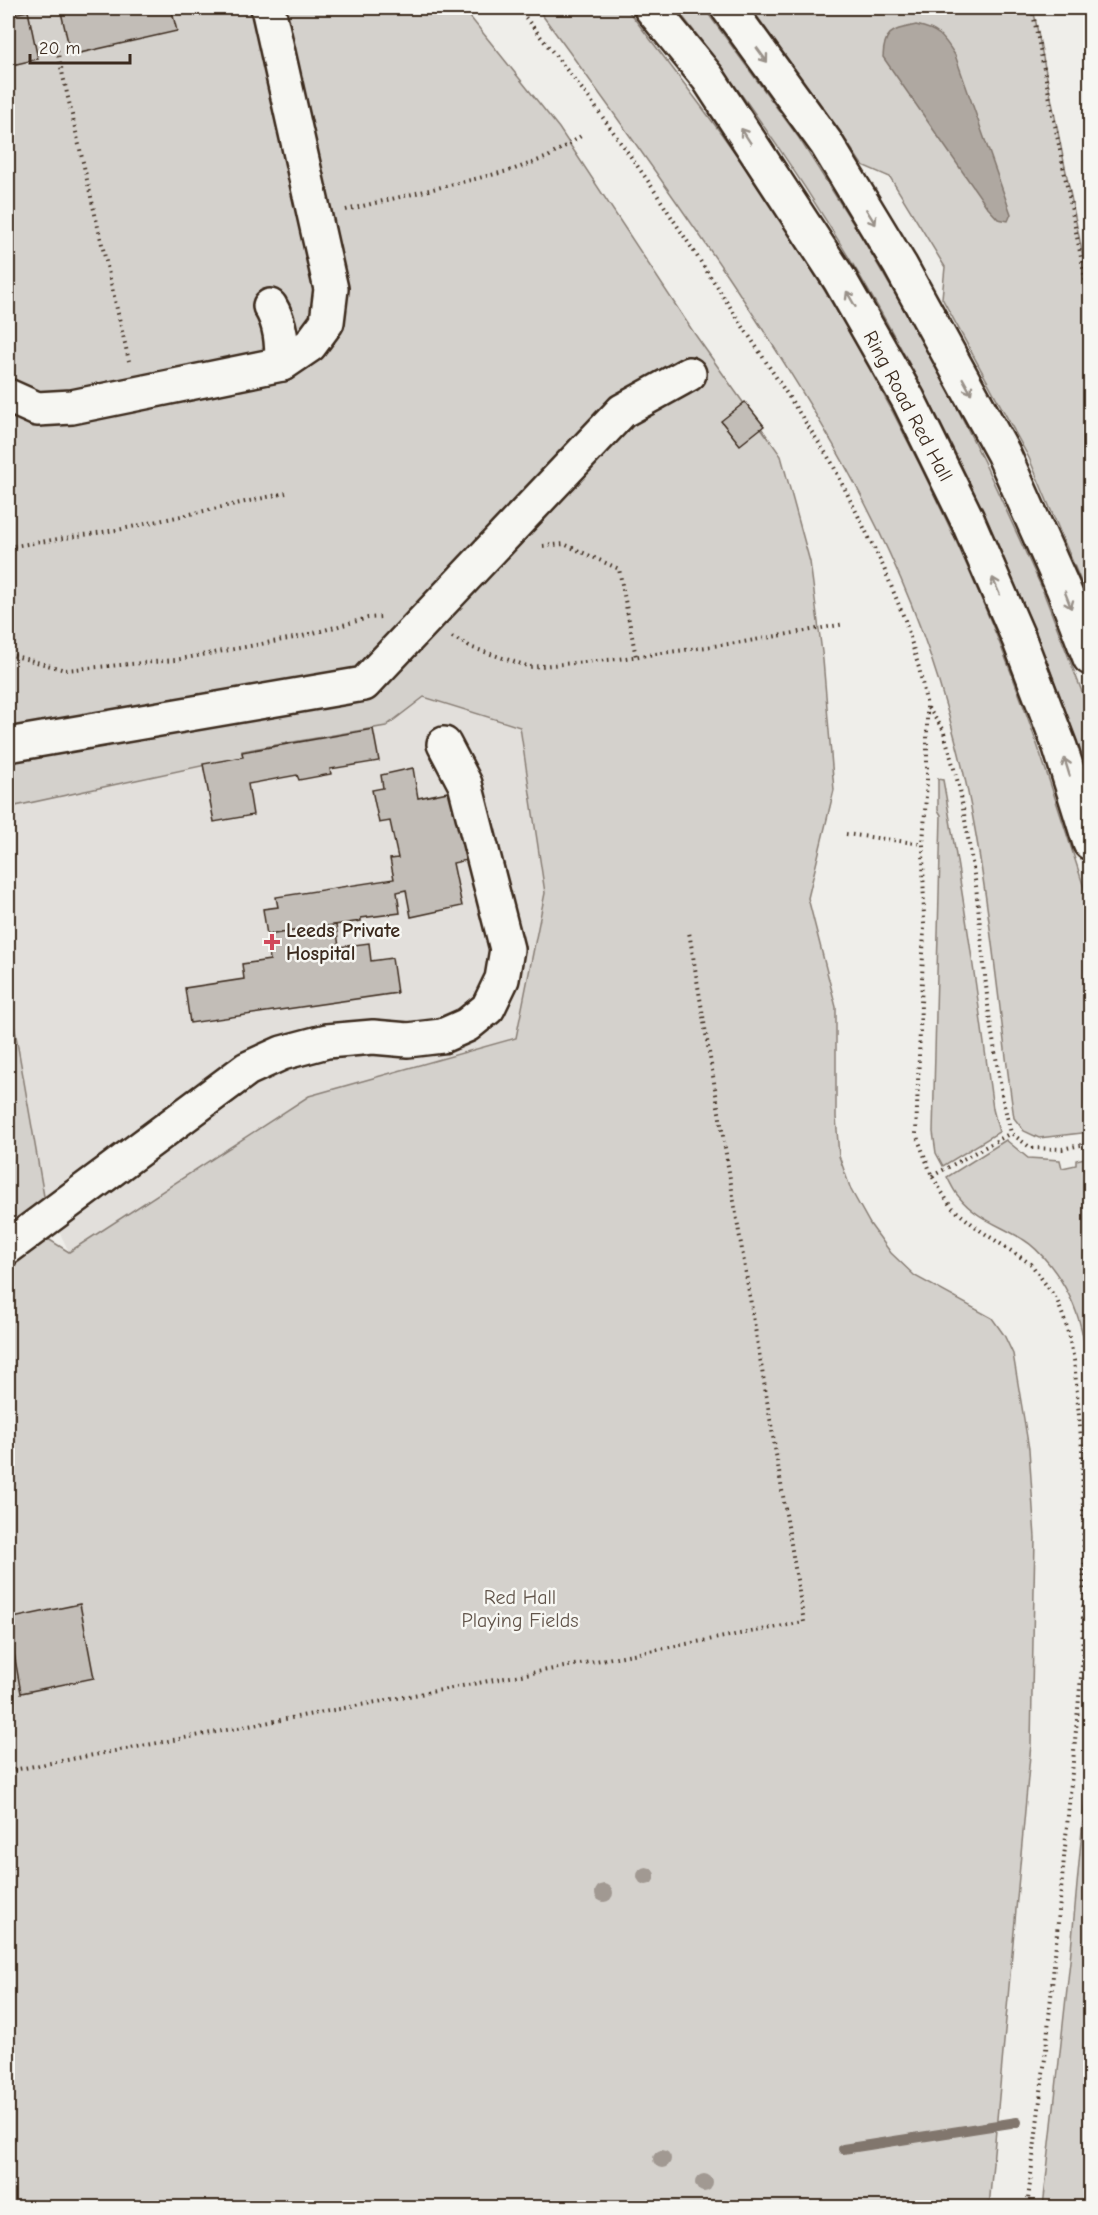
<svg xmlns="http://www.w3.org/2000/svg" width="1098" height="2215" font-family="'Comic Neue',sans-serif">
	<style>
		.built { fill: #e2dfdb }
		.green { fill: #d4d1cc; stroke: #887e75; stroke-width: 1.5 }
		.water { fill: #afa8a1; stroke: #81766d; stroke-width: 1.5 }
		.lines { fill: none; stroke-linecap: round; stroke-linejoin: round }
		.stream { stroke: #81766d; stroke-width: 10 }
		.building { fill: #c2bdb7; stroke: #3b2a1e; stroke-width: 1.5 }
		.minor-casing { stroke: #3b2a1e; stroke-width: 38 }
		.highway-casing { stroke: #3b2a1e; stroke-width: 38 }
		.path { stroke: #3b2a1e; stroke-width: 4; stroke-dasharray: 1.5 4.5; stroke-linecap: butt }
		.minor { stroke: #f6f6f2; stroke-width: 33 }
		.highway { stroke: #f6f6f2; stroke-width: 33 }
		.tree { fill: #a19992 }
		.oneway { stroke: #989088 }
		.poi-dot { fill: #d1495b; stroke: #f6f6f2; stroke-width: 2 }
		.labels { text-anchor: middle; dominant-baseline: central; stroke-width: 5; stroke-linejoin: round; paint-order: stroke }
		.street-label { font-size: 20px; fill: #3b2a1e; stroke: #f6f6f2 }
		.poi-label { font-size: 20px; font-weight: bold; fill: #3b2a1e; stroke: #f6f6f2; text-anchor: start }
		.park-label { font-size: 20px; fill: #61544a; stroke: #f6f6f2 }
	</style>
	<rect width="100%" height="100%" fill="#efeeea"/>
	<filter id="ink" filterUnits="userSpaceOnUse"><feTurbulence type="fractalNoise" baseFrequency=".0167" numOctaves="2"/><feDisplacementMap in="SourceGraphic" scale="12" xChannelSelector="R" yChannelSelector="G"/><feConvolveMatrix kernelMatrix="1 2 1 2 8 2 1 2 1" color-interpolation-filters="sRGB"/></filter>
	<g filter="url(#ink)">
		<!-- built -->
		<path class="built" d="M424 696 531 730 545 893 516 1038 309 1096 69 1252 45 1202 8 990V821L11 807 243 757 242 752 386 726Z"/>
		<!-- green -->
		<g class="green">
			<path d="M8 8H463L559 128 694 333 781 456 810 562 823 660 834 790 808 898 836 1007V1117L839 1156 851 1190 870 1224 891 1253 915 1276 992 1318 1004 1335 1013 1354 1029 1449 1035 1538 1031 1744 989 2207H8V1281L21 1255 37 1232 69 1252 309 1096 516 1038 545 893 520 727 424 697 386 726 242 751 243 757 11 807 8 821Z"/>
			<path d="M537 8H626C678 75 730 142 776 213 858 338 934 483 991 622 1029 713 1058 807 1088 900L1090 912V1132L1039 1138 1024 1131 1014 1118C1000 1020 992 921 974 824 967 783 957 743 945 703 902 548 816 408 727 275 665 184 602 96 537 8Z"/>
			<path d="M676 8H704L799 138 861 236 934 361 984 462 1041 586 1086 702 1090 715V780C995 502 859 239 676 8Z"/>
			<path d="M751 8H1033L1090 291V603L1029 458 942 298 945 267 890 177 862 165 837 127Z"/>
			<path d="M938 779 943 780C963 890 978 999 993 1109L999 1132 943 1166 936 1153 933 1132 941 815 938 810Z"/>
			<path d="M8 990 45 1202 8 1230Z"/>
			<path d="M1006 1140 1028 1158 1060 1160 1062 1168 1076 1165V1160L1090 1157V1403C1087 1350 1084 1308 1050 1265 1042 1255 1034 1246 1024 1240 1002 1226 975 1218 959 1197 954 1192 951 1184 947 1177Z"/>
			<path d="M1090 1743V2207H1043L1070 1961Z"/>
		</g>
		<!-- water -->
		<path class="water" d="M916 25C939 30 943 36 955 55L1011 214 1008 221 998 219 987 207 883 57C884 30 893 30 916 25Z"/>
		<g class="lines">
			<!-- stream -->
			<path class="stream" d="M843 2149 1017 2122"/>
		</g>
		<!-- building -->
		<g class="building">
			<path d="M60 8H171L177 31 71 55Z"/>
			<path d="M28 11 38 59 8 66V15Z"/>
			<path d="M745 402 764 426 740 445 721 421Z"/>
			<path d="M373 729 379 761 330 769 331 774 299 780 297 775 248 784 253 815 214 822 203 764 243 757 242 752Z"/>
			<path d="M413 768 418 798 453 791 467 860 453 863 462 906 411 917 406 890 397 892 400 913 361 918V921L267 935 263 909 278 907 276 897 394 879 390 859 398 858 390 821 379 823 372 790 383 788 381 775Z"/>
			<path d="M336 925 339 947 369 943 371 961 392 958 397 993 190 1023 185 988 244 979 242 964 270 960 267 935Z"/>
			<path d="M80 1604 94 1678 21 1693 8 1619Z"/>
		</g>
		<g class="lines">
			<defs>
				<g id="minor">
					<path d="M270 306C281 324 282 343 282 364"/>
					<path d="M8 396 37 409 72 407 282 364 310 345 327 322 331 289 268 8"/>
					<path d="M8 745 364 684 622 411 689 374"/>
					<path d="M8 1247 247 1069 282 1053 327 1041 373 1037 408 1040 442 1036 467 1025 488 1008 502 979 507 949 465 784 444 744"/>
				</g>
				<g id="highway">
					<path d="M651 8 708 78 840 280 908 399 967 519 1019 639 1060 747 1090 843"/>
					<path d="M728 8 826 143 900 265 1003 453 1063 588 1090 658"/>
				</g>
			</defs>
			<!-- minor casing -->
			<use href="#minor" class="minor-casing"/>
			<!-- highway casing -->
			<use href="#highway" class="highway-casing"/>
			<!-- path -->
			<g class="path">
				<path d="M518 8 589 98 648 181 832 463 883 566 905 620 919 668 927 706V780L923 844 924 927 916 1134 932 1176 951 1207 981 1231 1031 1264 1057 1300 1066 1324 1074 1360 1082 1449 1084 1567 1082 1666 1046 2050 1027 2208"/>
				<path d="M1032 8 1090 303"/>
				<path d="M57 50 129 361"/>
				<path d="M346 210 512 170 548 157 581 136"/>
				<path d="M543 546 564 544 619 569 636 657"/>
				<path d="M8 547 122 529 286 493"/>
				<path d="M452 637 473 648 530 667 618 659 743 642 845 624"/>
				<path d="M8 654 65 670 175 660 299 637 368 618 381 617"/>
				<path d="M928 708 943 729 960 790 976 886 989 1015 1003 1100 1011 1133 1031 1148 1062 1149 1090 1143"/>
				<path d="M846 834 923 844"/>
				<path d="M932 1176 1011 1133"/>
				<path d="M8 1771 804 1622 689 932"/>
			</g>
			<!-- minor -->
			<use href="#minor" class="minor"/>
			<!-- highway -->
			<use href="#highway" class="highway"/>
		</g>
		<!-- trees -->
		<g class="tree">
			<circle cx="646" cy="1876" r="9"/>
			<circle cx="604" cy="1893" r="9"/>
			<circle cx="662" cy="2159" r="9"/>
			<circle cx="704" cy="2183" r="9"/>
		</g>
		<!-- one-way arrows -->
		<defs><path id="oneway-shaft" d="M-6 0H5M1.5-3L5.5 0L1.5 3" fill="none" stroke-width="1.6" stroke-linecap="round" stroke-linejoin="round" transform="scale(1.5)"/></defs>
		<g class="oneway">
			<use href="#oneway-shaft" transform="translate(762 55) rotate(54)"/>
			<use href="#oneway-shaft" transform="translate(746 136) rotate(-123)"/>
			<use href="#oneway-shaft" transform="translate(871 217) rotate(58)"/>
			<use href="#oneway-shaft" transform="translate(851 299) rotate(-120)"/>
			<use href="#oneway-shaft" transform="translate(967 386) rotate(61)"/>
			<use href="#oneway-shaft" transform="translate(996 586) rotate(-113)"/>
			<use href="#oneway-shaft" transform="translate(1068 600) rotate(69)"/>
			<use href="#oneway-shaft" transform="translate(1067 767) rotate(-107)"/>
		</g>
	</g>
	<!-- markers -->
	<path class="poi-dot" d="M269 933h6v6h6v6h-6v6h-6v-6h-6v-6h6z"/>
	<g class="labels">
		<!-- street labels -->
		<g class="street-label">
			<text transform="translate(908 406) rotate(62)">Ring Road Red Hall</text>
		</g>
		<!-- poi labels -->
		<g class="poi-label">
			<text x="286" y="930">Leeds Private<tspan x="286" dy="23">Hospital</tspan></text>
		</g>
		<!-- park labels -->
		<g class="park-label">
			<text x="520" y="1597">Red Hall<tspan x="520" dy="23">Playing Fields</tspan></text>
		</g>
	</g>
	<!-- margin -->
	<rect width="1098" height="2215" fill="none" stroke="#f6f6f2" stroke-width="30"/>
	<rect x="15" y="15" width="1068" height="2185" fill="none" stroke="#3b2a1e" stroke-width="2" filter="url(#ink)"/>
	<!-- scale -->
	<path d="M30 54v9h100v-9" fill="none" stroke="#3b2a1e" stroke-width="3"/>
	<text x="39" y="54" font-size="18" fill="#3b2a1e" stroke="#f6f6f2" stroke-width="4.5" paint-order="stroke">20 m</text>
</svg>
